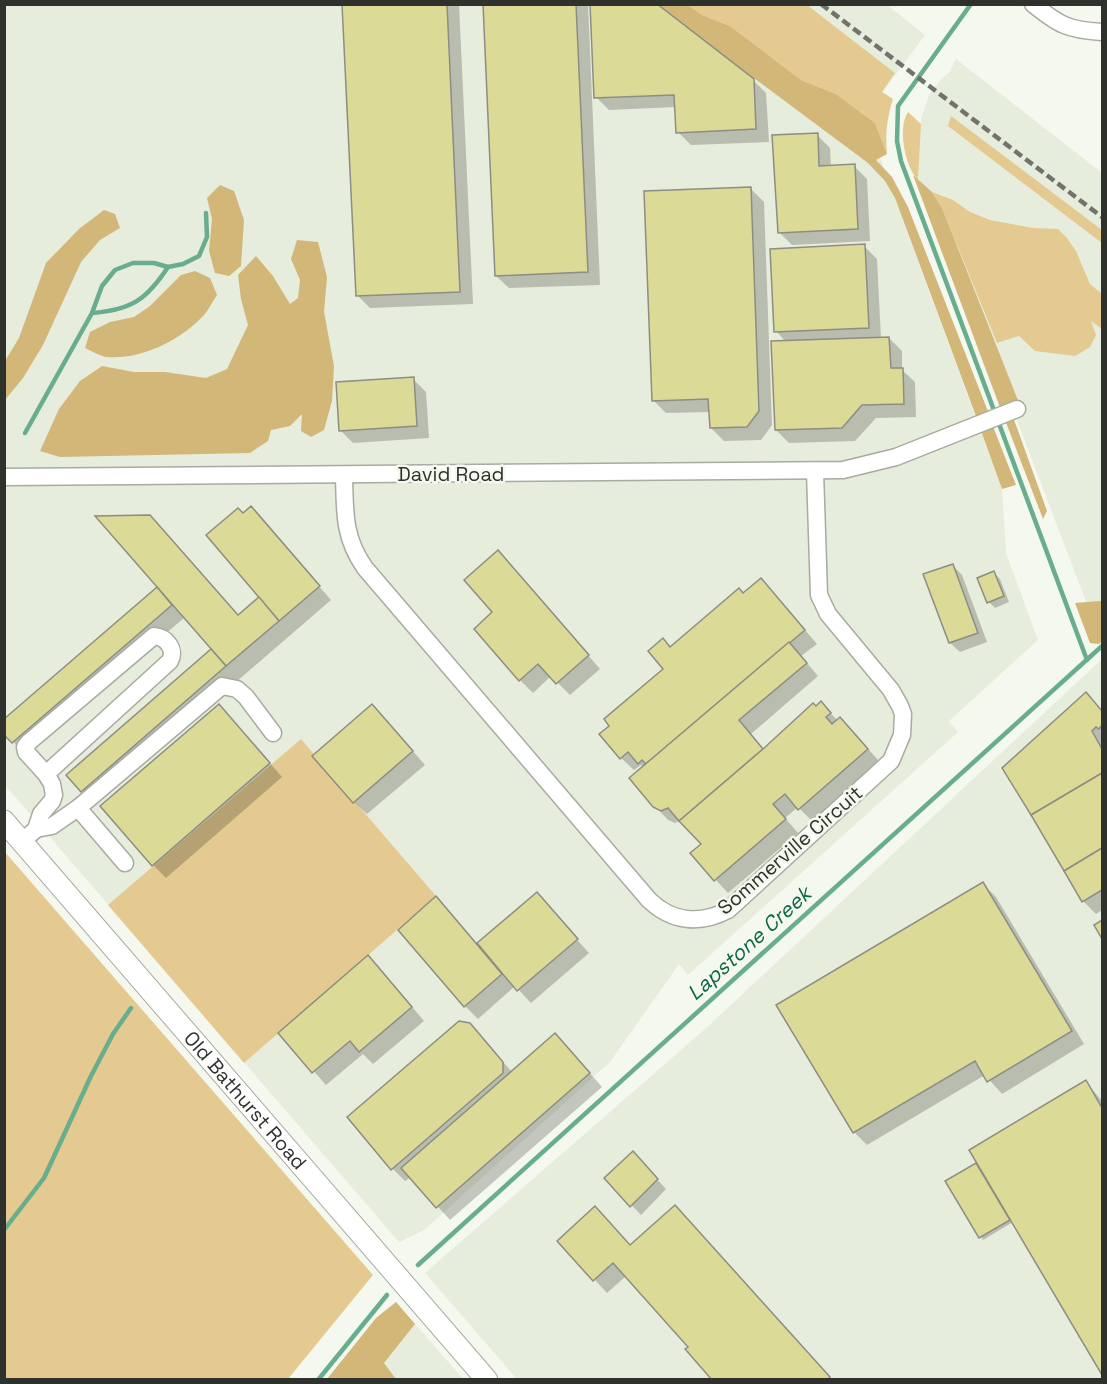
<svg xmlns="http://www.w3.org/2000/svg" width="1107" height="1384" font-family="'Space Grotesk',sans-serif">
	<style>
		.built { fill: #e6eddc }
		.green { fill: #e4ca90 }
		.forest { fill: #d2b779 }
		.shadow { fill: #0003 }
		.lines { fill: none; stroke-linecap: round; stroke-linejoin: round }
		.stream { stroke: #67ad8e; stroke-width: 4.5 }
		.building { fill: #dcda97; stroke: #8d8d83; stroke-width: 1.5 }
		.minor-casing { stroke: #a7aba1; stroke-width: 19 }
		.major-casing { stroke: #a7aba1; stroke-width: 23 }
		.minor { stroke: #fff; stroke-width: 16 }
		.major { stroke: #fff; stroke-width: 21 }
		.rail { stroke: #71736d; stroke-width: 4.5; stroke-dasharray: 9 4.5; stroke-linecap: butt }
		.labels { text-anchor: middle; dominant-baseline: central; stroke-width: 5; stroke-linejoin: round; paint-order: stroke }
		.street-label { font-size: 20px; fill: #2f312d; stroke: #f4f8ee }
		.water-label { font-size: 21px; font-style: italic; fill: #0c6648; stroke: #f4f8ee }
	</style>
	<rect width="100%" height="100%" fill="#f4f8ee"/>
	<!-- built -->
	<g class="built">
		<path d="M886 4 925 35 870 109 887 154 876 147 1002 489 1006 553 1038 640 949 721 958 732 688 975 679 964 610 1062 424 1230 399 1242 5 785 4 5Z"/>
		<path d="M956 59 1102 173V621L1096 628 930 191 918 180 921 119 929 95 942 78 949 73Z"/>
		<path d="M1102 659V1379H517L425 1273 704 1030Z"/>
		<path d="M415 1324 463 1379H396L384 1363Z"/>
	</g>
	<!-- green -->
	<g class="green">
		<path d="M688 5H807L895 73 882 92 893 99C887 118 885 134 887 154L875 123 836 94 801 80 730 26 702 15Z"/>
		<path d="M908 112 921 124 918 180C905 167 897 128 908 112Z"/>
		<path d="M951 116 1102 230V243L948 126Z"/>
		<path d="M932 192 953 200 970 212 990 220 1033 228 1058 229 1067 238 1076 251 1090 284 1102 294V329L1091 321 1096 335 1090 347 1075 356 1035 351 1019 336 997 343 942 208Z"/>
		<path d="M301 739 436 896 244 1063 108 905Z"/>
		<path d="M4 851 373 1275 288 1379H5Z"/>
	</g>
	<!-- forest -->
	<g class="forest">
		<path d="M656 5H688L702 15 730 26 801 80 836 94 875 123 887 154 876 160 892 177 908 207 989 414 977 419 895 198 885 181 868 163Z"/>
		<path d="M913 175 932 192 942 208 1019 403 1001 410Z"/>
		<path d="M220 185 234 191 244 220 241 266 229 276 215 273 209 251 212 219 207 198Z"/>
		<path d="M104 210 115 214 120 228 100 240 81 262 43 345 23 378 5 400V361L19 338 46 263 79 229Z"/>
		<path d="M297 240 318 242 327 277 324 312 334 366 332 401 324 430 311 437 301 431 302 414 290 426 271 430 268 441 250 453 60 457 40 451 59 409 80 381 102 366 134 372H165L206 378 227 369 248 325 241 299 238 275 256 256 273 276 290 304 298 298 300 280 291 259Z"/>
		<path d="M195 271 210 278 217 295C213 301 209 309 204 315 181 340 141 360 107 357 99 356 92 351 85 348L90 332 110 322 134 317 150 306 181 275Z"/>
		<path d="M1013 417 1047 511 1043 519 1005 420Z"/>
		<path d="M992 424 1016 485 1002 489 980 428Z"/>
		<path d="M1100 601 1102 602V641L1099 644 1090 643 1075 603Z"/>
		<path d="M396 1302 415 1324 384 1363 396 1379H327L376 1318Z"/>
	</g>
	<!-- shadow -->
	<g class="shadow">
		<path d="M344 4H459L473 304 370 308 357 295Z"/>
		<path d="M484 4H588L600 285 509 288 496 276Z"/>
		<path d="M753 80 766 93 769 142 691 145 678 132 676 107 609 110 596 97Z"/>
		<path d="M817 135 830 148 831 167 854 166 867 179 870 241 792 245 779 232Z"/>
		<path d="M751 189 764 202 772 425 761 440 724 441 711 428 710 412 666 413 653 400Z"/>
		<path d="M864 246 877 259 881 339 889 338 902 351V370L915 382 916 417 876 418 855 441 789 443 776 430 786 342 776 331Z"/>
		<path d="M413 379 426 392 429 438 353 443 340 430Z"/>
		<path d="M251 508 331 600 95 804 68 775 213 649 185 617 26 755 4 732V721L159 587 149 516 238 616 261 597 243 515Z"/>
		<path d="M510 565 600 669 570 695 551 676 533 693 520 680 495 613Z"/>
		<path d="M952 565 962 575 987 642 960 652 950 643 925 575Z"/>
		<path d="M994 573 1000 579 1009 602 995 608 989 602Z"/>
		<path d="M773 593 817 644 801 656 818 676 751 734 764 750 821 703 838 721 840 719 853 732 880 762 812 821 798 807 785 818 798 833 728 893 692 854 703 844 681 820 675 823 668 820 655 806 644 768 641 765 634 770 621 758 665 669 671 648 744 595Z"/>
		<path d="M1086 694 1102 712V910L1096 914 1083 901Z"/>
		<path d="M231 718 282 777 166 878 153 865Z"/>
		<path d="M385 719 425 765 367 814 354 802Z"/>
		<path d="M983 884 996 897 1084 1044 1002 1094 985 1075 867 1145 854 1132Z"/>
		<path d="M536 894 589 953 531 1003 515 986 478 1019 465 1006 436 898 478 945Z"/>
		<path d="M381 970 424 1021 373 1064 363 1054 326 1085 280 1033Z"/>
		<path d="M469 1024 512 1072 567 1047 602 1087 450 1220 411 1177 405 1181 393 1169Z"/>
		<path d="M1086 1082 1102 1101V1372L1013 1222 983 1240 947 1182 978 1163Z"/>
		<path d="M642 1163 666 1189 641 1215 606 1178Z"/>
		<path d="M688 1220 831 1380H714L690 1347 626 1276 607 1293 559 1241 631 1246Z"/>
	</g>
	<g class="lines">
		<!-- stream -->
		<g class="stream">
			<path d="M971 4 898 106 897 141 901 161 995 413"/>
			<path d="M92 313C132 310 147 299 168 267"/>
			<path d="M998 421 1087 660"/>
			<path d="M25 433 92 313 102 286 115 270 133 263H154L168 267 183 264 199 256 207 237 206 213"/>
			<path d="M4 1230 44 1178 91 1076 113 1034 131 1008"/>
			<path d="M418 1265 1102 646"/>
			<path d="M318 1380 387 1295"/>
		</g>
	</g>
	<!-- building -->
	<g class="building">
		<path d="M342 4H447L460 292 356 296Z"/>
		<path d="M483 4H576L588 272 495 276Z"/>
		<path d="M590 4H657L754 79 756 129 676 133 674 95 594 98Z"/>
		<path d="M818 133 819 166 855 164 858 229 778 233 772 135Z"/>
		<path d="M751 187 759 411 747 427 710 428 708 399 652 401 644 191Z"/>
		<path d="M865 244 869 328 774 332 770 249Z"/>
		<path d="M889 337 891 368H903L904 404 862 405 842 428 775 430 771 341Z"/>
		<path d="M414 377 417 426 339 431 336 382Z"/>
		<path d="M251 506 320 586 279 621 206 535 238 508 243 513Z"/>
		<path d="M150 515 238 615 259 597 279 621 226 666 95 516Z"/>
		<path d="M498 550 589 655 556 684 538 664 519 681 474 629 492 612 464 580Z"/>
		<path d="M953 564 978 633 949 643 923 574Z"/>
		<path d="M994 571 1004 596 987 603 977 578Z"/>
		<path d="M761 578 805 630 646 764 642 760 638 764 628 752 620 759 599 734 609 726 604 719 663 669 648 651 663 638 670 647 739 588 743 593Z"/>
		<path d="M157 587 172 605 12 743 4 735V719Z"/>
		<path d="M789 642 807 663 739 720 763 749 679 821 668 808 661 811 653 807 629 778Z"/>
		<path d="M211 649 226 666 81 792 66 775Z"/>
		<path d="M1086 692 1102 711V725L1099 729 1096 727 1092 731 1102 749V773L1031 815 1002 768Z"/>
		<path d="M821 701 831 713 826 717 832 724 840 717 868 749 798 810 785 794 773 804 786 819 714 881 690 853 701 844 679 821 763 749 813 703 816 706Z"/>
		<path d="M219 704 270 763 152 866 100 806Z"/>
		<path d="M372 704 413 751 353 803 312 756Z"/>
		<path d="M1102 773V848L1064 871 1031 815Z"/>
		<path d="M1102 848V890L1082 902 1064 871Z"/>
		<path d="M983 882 1072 1031 987 1082 975 1061 853 1133 776 1005Z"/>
		<path d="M537 892 578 939 517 991 477 943Z"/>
		<path d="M436 896 502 974 464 1007 398 930Z"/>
		<path d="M1102 920V939L1094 925Z"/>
		<path d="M368 955 412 1007 359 1052 350 1041 312 1073 278 1033Z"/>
		<path d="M459 1021 470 1023 503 1062V1073L391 1170 347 1117Z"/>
		<path d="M555 1033 590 1073 436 1208 401 1168Z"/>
		<path d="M1086 1080 1102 1108V1375L969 1150Z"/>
		<path d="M633 1151 658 1179 630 1207 604 1178Z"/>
		<path d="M976 1163 1010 1220 979 1238 945 1181Z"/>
		<path d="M675 1205 830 1377 827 1380H712L685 1349 688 1347 613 1263 593 1281 557 1241 595 1206 630 1245Z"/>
	</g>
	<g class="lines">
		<defs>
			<g id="minor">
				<path d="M1033 4C1059 25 1068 30 1102 32"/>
				<path d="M344 475C345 511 343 537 365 568L649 900C672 922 700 925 728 910L891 761 902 735 903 714 900 706 891 690 828 614 819 595 815 471"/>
				<path d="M4 477 843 470 896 457 1017 409"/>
				<path d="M78 808 222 686 237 689 246 697 273 733"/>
				<path d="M36 829 52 826 78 808 125 863"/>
				<path d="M22 842 36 829 41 814 52 801 54 795 52 784 46 774 26 752 25 747 29 742 154 636C167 637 176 650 170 661L46 774"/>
			</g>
			<g id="major">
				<path id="s1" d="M4 821 487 1380"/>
			</g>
		</defs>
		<!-- minor casing -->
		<use href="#minor" class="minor-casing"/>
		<!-- major casing -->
		<use href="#major" class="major-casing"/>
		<!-- minor -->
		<use href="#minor" class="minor"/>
		<!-- major -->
		<use href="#major" class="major"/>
		<!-- rail -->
		<path class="rail" d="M821 4 1102 217"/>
	</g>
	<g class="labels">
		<!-- street labels -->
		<g class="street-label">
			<text x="451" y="474">David Road</text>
			<text transform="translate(790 850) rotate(-41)">Sommerville Circuit</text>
			<text stroke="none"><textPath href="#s1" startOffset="369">Old Bathurst Road</textPath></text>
		</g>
		<!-- water labels -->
		<g class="water-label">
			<text transform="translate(749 943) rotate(-42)">Lapstone Creek</text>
		</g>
	</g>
	<!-- border -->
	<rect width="1107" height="1384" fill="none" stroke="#2f312d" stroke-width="12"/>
</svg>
